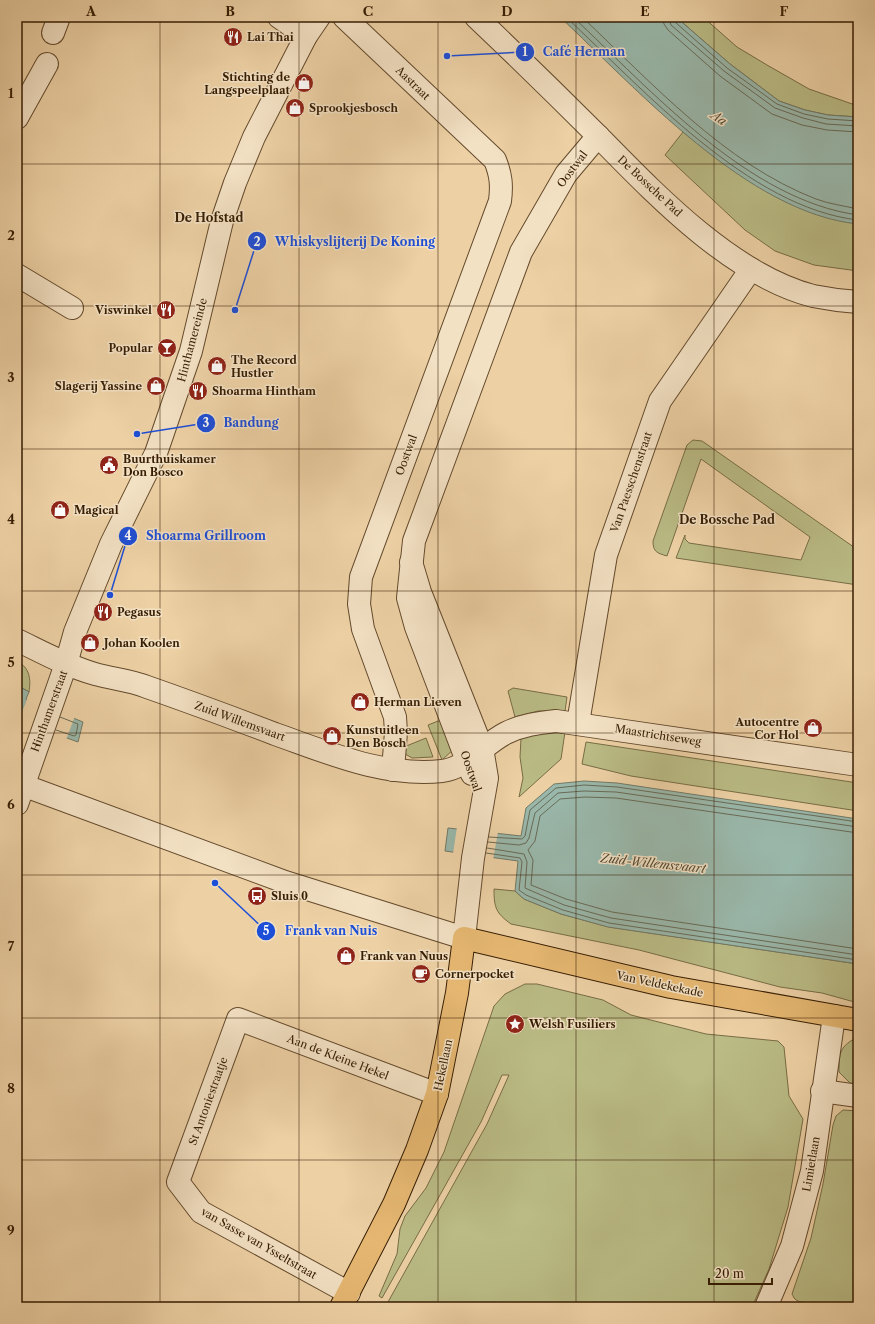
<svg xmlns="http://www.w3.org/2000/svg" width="875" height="1324" font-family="'Libre Caslon Text',serif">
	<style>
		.green { fill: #babb85; stroke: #786c44 }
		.water { fill: #99b7aa; stroke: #717967 }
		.pier { fill: #edd1a5 }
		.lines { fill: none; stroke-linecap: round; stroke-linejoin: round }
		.shore { stroke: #686a56; stroke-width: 1 }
		.minor-casing { stroke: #644a2c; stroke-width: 24 }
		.major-casing { stroke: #361d03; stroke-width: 24 }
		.minor { stroke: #f3e1c4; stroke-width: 22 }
		.major { stroke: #e6b872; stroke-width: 22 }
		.grid { fill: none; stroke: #361d03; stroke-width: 1; stroke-opacity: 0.55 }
		.labels { text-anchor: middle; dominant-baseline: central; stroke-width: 3; stroke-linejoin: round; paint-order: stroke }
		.poi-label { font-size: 11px; font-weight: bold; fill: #361d03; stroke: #f3e1c4; text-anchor: start }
		.street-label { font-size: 11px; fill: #361d03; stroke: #f3e1c4 }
		.water-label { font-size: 12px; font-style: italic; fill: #544b35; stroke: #f3e1c4 }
		.neighbourhood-label { font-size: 12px; font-weight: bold; fill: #361d03; stroke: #f3e1c4 }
		.leader { fill: none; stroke: #1d4ed8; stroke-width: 1.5 }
		.callout-dot { fill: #1d4ed8; stroke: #f3e1c4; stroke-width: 1.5 }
		.mark-label { font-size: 12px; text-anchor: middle; font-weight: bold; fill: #fff }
		.callout-label { font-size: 12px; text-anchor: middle; font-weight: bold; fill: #1d4ed8; stroke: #f3e1c4; stroke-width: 3; stroke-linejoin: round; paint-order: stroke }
		.neatline { fill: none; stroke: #361d03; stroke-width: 1.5 }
		.grid-label { font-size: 13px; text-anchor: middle; font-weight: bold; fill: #361d03 }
	</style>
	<rect width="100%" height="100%" fill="#edd1a5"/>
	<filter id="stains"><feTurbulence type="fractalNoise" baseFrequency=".005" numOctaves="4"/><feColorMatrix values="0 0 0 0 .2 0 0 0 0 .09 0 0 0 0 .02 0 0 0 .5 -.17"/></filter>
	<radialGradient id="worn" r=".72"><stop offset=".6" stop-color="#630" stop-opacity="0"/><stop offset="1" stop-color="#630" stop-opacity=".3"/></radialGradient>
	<!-- green -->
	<g class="green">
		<path d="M676 17H703L737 47 767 65 809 89 858 106V117L828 115 805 110 779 101 730 64Z"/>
		<path d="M683 132 725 164 858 224V271L814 265 775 251 745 230 665 155Z"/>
		<path d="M693 440 702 441 858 550V585L676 558 685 535V539L689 543 801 560 810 537 701 459 667 556C657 553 653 552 653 541L687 445Z"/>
		<path d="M17 661C30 668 31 679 29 692L17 685Z"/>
		<path d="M513 688 567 697 565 711H538L515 717 508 691Z"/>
		<path d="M446 718 454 749 442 760 428 725Z"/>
		<path d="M554 731 565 732 561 759 519 797 523 778 520 757 521 738Z"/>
		<path d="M426 738 433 757 412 758 402 752 404 747Z"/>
		<path d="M586 742 858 783V811L631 776 582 764Z"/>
		<path d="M494 889 515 891 524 899 561 914 609 927 858 964V1003L822 993 780 987 639 950 511 924C496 913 494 908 494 889Z"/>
		<path d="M525 984H537L603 1000 631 1015 706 1034 778 1041 784 1047 789 1096 803 1119 788 1207 769 1269 752 1307H396L388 1302 487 1124 509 1075H502L481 1122 382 1298 379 1296 397 1254 400 1229 405 1216 426 1188 444 1152 494 1006 505 994Z"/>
		<path d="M858 1037V1084L850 1083 839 1072C839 1052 840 1046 858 1037Z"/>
		<path d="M843 1110 858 1111V1307C846 1307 803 1307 795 1299 794 1298 793 1296 792 1294L811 1238 823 1184 833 1125 836 1116Z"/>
	</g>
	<!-- water -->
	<g class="water">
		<path d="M560 17H676L730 64 779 101 805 110 828 115 858 117V224C748 213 637 89 560 17Z"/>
		<path d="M17 685 29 692 26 699 83 722 78 742 17 720Z"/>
		<path d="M584 781 617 783 858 819V964L608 927 561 914 524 899 515 891 518 861 445 851 448 828 521 836 526 808 554 784Z"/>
	</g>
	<!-- pier -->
	<g class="pier">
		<path d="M28 697 75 716 66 740 18 722Z"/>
		<path d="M457 827 498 832 493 860 453 854Z"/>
	</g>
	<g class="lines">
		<!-- shore -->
		<g class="shore">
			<path d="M566 17C643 89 749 208 858 220"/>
			<path d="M573 17C651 90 748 200 858 215"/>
			<path d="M582 17C652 83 725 164 816 199 829 204 845 206 858 209"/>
			<path d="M662 17 664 24 668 30 720 76 772 114 802 125 827 130 858 132"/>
			<path d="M668 17 671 25 724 71 775 108 803 118 826 124 858 126"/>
			<path d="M673 17 675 22 727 68 777 104 804 114 828 119 858 121"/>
			<path d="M56 730 74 736 76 735 78 724 60 717"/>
			<path d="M858 833 616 798 585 797 560 799 540 816 535 841 528 850 533 860 531 885 566 899 612 912 858 949"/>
			<path d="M489 837 522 839 525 836 530 810 556 788 584 785 617 787 858 822"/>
			<path d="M488 842 519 845 526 843 529 838 535 813 558 793 584 791 616 792 858 827"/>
			<path d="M487 848 524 854 527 862 525 888 564 905 611 918 858 955"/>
			<path d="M486 853 520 858 522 862 519 890 526 895 563 910 609 923 858 960"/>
		</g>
		<defs>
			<g id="minor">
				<path d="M279 17 306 36"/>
				<path d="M344 17 495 160C501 175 502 185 500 201L361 577 359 604 363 629 395 717 396 732 393 770"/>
				<path d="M476 17C517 56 559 97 599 137 656 195 732 275 813 296 828 299 843 301 858 302"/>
				<path d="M53 33 59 17"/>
				<path d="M17 118 47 64"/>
				<path d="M17 275 72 308"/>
				<path d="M17 640C42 652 67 666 95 674 112 679 130 680 147 687 190 702 233 718 275 734 329 753 383 777 442 771 467 768 484 744 506 733 522 725 538 723 556 721L858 765"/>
				<path d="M578 723 606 555 660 401 751 269"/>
				<path d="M472 774 416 627 408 598 414 541 521 252 566 174 598 136"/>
				<path d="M17 783 285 882 464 938 473 858 487 778 482 748 420 592 411 562"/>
				<path d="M17 804 66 664 75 632 111 544 156 453 191 351 222 221 235 183 254 137 306 36 319 17"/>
				<path d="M822 1091 858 1096"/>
				<path d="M349 1293 201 1212 178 1182 238 1019 437 1094"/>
				<path d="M766 1307 792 1246 812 1171 834 1016"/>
			</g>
			<path id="major" d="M341 1307 394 1204 417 1150 437 1094 457 993 464 938 671 987 858 1020"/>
		</defs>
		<!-- minor casing -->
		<use href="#minor" class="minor-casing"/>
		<!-- major casing -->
		<use href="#major" class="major-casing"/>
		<!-- minor -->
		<use href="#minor" class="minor"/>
		<!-- major -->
		<use href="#major" class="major"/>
	</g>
	<!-- grid -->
	<path class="grid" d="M160 17V1307M299 17V1307M438 17V1307M576 17V1307M714 17V1307M17 164H858M17 306H858M17 449H858M17 591H858M17 733H858M17 875H858M17 1018H858M17 1160H858"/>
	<!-- icons -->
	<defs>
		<symbol id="restaurant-disc" viewBox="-11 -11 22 22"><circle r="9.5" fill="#8f2418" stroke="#f3e1c4"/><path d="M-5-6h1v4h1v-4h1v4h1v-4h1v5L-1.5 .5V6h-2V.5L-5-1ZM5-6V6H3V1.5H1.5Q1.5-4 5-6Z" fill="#fff"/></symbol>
		<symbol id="shop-disc" viewBox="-11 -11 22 22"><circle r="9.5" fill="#8f2418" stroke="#f3e1c4"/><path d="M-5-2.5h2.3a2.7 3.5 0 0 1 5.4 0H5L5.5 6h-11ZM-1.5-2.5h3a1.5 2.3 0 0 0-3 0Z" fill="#fff"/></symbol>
		<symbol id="bar-disc" viewBox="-11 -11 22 22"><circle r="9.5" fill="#8f2418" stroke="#f3e1c4"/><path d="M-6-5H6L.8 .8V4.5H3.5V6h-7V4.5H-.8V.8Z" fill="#fff"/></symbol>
		<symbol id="civic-disc" viewBox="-11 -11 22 22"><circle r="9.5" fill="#8f2418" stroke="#f3e1c4"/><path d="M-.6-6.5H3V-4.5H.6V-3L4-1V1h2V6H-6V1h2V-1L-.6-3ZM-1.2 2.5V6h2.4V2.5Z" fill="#fff"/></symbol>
		<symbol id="bus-disc" viewBox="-11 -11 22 22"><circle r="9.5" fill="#8f2418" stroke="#f3e1c4"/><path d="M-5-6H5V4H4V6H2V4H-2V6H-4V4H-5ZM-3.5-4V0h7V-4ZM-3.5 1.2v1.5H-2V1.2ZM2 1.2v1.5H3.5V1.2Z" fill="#fff"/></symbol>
		<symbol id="cafe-disc" viewBox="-11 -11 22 22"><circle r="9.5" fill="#8f2418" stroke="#f3e1c4"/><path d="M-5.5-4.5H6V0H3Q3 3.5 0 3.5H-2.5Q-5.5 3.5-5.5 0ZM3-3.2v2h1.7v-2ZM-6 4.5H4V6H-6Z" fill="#fff"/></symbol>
		<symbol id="sight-disc" viewBox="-11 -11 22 22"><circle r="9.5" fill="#8f2418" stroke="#f3e1c4"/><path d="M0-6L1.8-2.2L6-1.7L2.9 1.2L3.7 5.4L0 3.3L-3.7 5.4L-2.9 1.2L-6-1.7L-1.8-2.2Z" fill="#fff"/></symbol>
	</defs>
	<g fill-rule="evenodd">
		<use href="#restaurant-disc" x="222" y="26" width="22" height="22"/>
		<use href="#shop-disc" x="293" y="72" width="22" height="22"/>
		<use href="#shop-disc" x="284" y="97" width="22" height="22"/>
		<use href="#restaurant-disc" x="155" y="299" width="22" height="22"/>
		<use href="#bar-disc" x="156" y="337" width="22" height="22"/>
		<use href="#shop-disc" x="206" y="355" width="22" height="22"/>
		<use href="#shop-disc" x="145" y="375" width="22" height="22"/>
		<use href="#restaurant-disc" x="187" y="380" width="22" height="22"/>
		<use href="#civic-disc" x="98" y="454" width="22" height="22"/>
		<use href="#shop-disc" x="49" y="499" width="22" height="22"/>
		<use href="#restaurant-disc" x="92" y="601" width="22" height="22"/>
		<use href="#shop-disc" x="79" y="632" width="22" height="22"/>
		<use href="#shop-disc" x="349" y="691" width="22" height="22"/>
		<use href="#shop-disc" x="802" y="717" width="22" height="22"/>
		<use href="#shop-disc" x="321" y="725" width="22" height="22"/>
		<use href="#bus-disc" x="246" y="885" width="22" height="22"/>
		<use href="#shop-disc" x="335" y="945" width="22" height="22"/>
		<use href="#cafe-disc" x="410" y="963" width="22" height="22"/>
		<use href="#sight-disc" x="504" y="1013" width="22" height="22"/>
	</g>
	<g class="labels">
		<!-- poi labels -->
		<g class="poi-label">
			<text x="247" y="37">Lai Thai</text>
			<text x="290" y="77" text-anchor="end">Stichting de<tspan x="290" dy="13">Langspeelplaat</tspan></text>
			<text x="309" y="108">Sprookjesbosch</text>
			<text x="152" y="310" text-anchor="end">Viswinkel</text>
			<text x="153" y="348" text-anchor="end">Popular</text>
			<text x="231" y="360">The Record<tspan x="231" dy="13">Hustler</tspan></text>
			<text x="142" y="386" text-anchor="end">Slagerij Yassine</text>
			<text x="212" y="391">Shoarma Hintham</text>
			<text x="123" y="459">Buurthuiskamer<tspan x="123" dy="13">Don Bosco</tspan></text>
			<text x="74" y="510">Magical</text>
			<text x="117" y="612">Pegasus</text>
			<text x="104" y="643">Johan Koolen</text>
			<text x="374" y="702">Herman Lieven</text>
			<text x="799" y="722" text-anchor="end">Autocentre<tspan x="799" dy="13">Cor Hol</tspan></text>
			<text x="346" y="730">Kunstuitleen<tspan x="346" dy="13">Den Bosch</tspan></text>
			<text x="271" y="896">Sluis 0</text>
			<text x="360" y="956">Frank van Nuus</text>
			<text x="435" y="974">Cornerpocket</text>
			<text x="529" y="1024">Welsh Fusiliers</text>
		</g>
		<!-- street labels -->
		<g class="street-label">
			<text transform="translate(413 83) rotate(44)">Aastraat</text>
			<text transform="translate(572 169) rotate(-53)">Oostwal</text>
			<text transform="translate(650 186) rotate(43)">De Bossche Pad</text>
			<text transform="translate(192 340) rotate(-75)">Hinthamereinde</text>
			<text transform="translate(406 455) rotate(-70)">Oostwal</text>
			<text transform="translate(631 482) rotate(-71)">Van Paesschenstraat</text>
			<text transform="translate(49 711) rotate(-70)">Hinthamerstraat</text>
			<text transform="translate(240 721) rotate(20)">Zuid Willemsvaart</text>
			<text transform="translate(658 735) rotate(9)">Maastrichtseweg</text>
			<text transform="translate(471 771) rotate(71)">Oostwal</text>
			<text transform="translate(660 984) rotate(12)">Van Veldekekade</text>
			<text transform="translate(338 1057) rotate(21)">Aan de Kleine Hekel</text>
			<text transform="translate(443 1065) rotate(-78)">Hekellaan</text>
			<text transform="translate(208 1101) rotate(-70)">St Antoniestraatje</text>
			<text transform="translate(811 1164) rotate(-80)">Limietlaan</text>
			<text transform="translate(259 1243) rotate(30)">van Sasse van Ysseltstraat</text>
		</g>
		<!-- water labels -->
		<g class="water-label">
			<text transform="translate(719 118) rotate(34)">Aa</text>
			<text transform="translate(653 863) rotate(6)">Zuid-Willemsvaart</text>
		</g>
		<!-- neighbourhood labels -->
		<g class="neighbourhood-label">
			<text x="209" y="217">De Hofstad</text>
			<text x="727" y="519">De Bossche Pad</text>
		</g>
	</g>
	<!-- callouts -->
	<path class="leader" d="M447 56L525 52M235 310L257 241M137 434L206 423M110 595L128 536M215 883L266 931"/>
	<g class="callout-dot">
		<circle cx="447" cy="56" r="4"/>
		<circle cx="235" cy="310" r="4"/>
		<circle cx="137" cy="434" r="4"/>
		<circle cx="110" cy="595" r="4"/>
		<circle cx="215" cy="883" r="4"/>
		<circle cx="525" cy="52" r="10"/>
		<circle cx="257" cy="241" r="10"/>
		<circle cx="206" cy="423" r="10"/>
		<circle cx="128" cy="536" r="10"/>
		<circle cx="266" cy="931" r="10"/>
	</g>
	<g class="mark-label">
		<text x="525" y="56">1</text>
		<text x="257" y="246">2</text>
		<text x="206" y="427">3</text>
		<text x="128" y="540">4</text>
		<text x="266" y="935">5</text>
	</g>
	<g class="callout-label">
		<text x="584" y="56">Café Herman</text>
		<text x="355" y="246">Whiskyslijterij De Koning</text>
		<text x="251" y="427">Bandung</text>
		<text x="206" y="540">Shoarma Grillroom</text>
		<text x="331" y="935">Frank van Nuis</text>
	</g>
	<!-- margin -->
	<rect width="875" height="1324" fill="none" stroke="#edd1a5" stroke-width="44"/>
	<!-- scale -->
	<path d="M709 1278v6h63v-6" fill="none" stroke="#361d03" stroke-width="2"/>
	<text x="715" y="1278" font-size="12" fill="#361d03" stroke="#f3e1c4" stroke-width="3" paint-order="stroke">20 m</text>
	<rect x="22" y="22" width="831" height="1280" class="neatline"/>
	<g class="grid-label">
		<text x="91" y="16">A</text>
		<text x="230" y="16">B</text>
		<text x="368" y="16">C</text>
		<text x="507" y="16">D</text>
		<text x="645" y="16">E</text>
		<text x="784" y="16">F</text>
		<text x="11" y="98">1</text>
		<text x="11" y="240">2</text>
		<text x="11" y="382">3</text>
		<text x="11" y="524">4</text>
		<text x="11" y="667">5</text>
		<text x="11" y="809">6</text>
		<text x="11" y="951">7</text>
		<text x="11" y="1093">8</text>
		<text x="11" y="1235">9</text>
	</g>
	<rect width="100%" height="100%" filter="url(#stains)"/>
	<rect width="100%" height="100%" fill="url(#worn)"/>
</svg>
